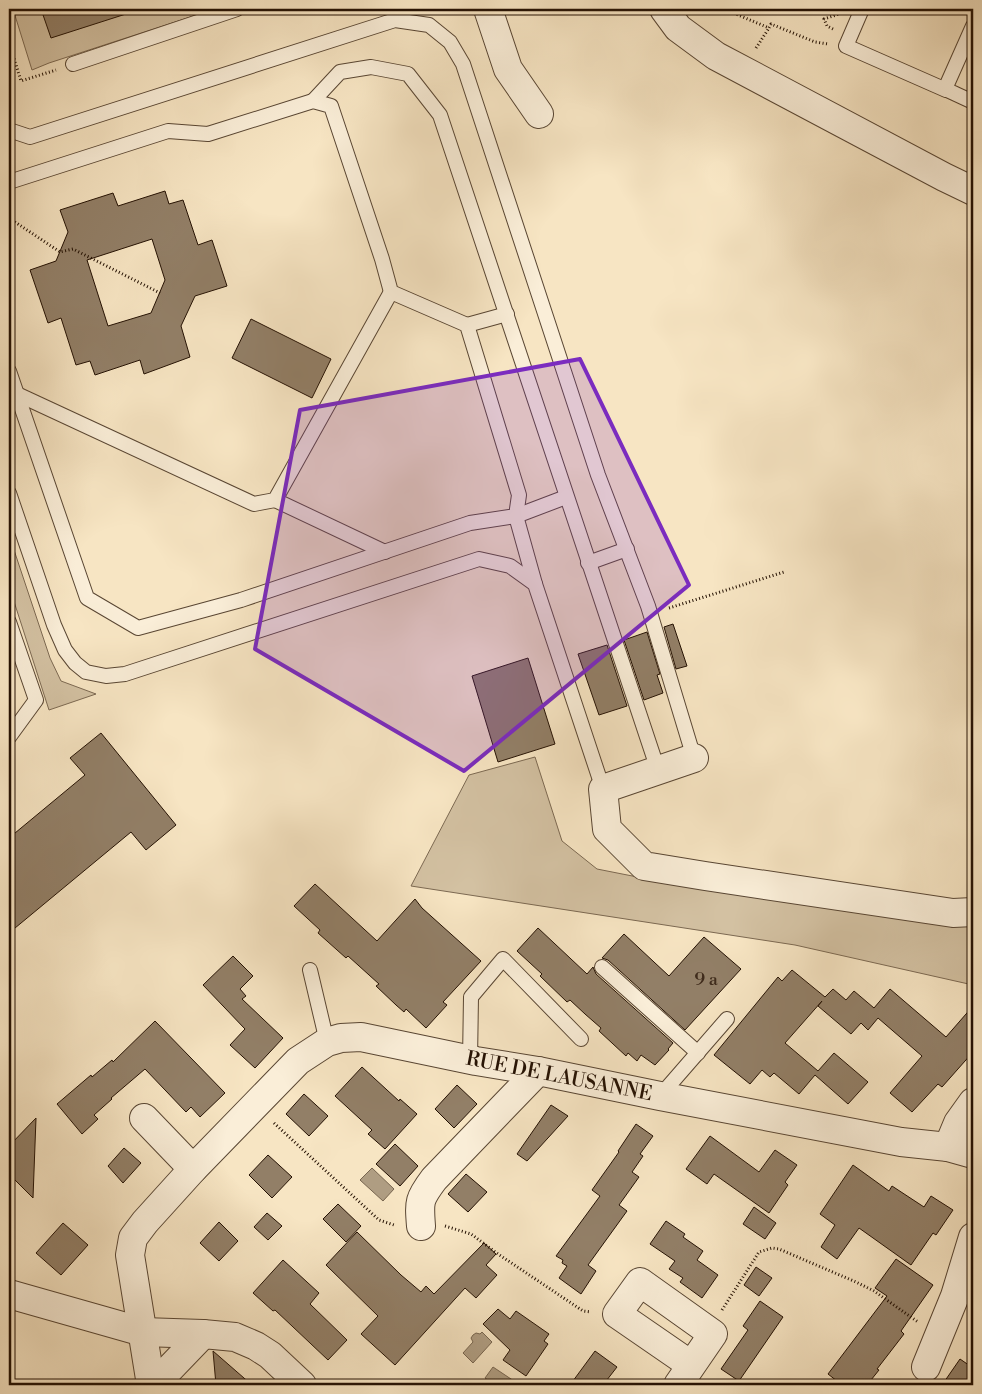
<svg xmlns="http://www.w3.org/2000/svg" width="982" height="1394" font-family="'Libre Bodoni',serif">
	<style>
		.green { fill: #d3c1a2; stroke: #7c6952 }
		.water { fill: #af9d82; stroke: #77654f }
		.building { fill: #927f67; stroke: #241103; fill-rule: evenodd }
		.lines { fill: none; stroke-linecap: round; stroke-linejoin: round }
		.lane-casing { stroke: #594633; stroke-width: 16 }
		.street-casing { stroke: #594633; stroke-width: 30 }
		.path { stroke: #241103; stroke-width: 3; stroke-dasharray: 1 2.5; stroke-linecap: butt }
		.lane { stroke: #faeed8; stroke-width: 14 }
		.street { stroke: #faeed8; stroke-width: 28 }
		.marked { fill: #7b2cbf; fill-opacity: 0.2; stroke: #7b2cbf; stroke-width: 4; stroke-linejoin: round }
		.labels { text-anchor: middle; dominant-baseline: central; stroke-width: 4; stroke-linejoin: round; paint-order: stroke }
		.number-label { font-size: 18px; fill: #402c1c }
		.street-label { font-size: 20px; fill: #241103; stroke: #faeed8 }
	</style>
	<rect width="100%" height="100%" fill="#f7e5c3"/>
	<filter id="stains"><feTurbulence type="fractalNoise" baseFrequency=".004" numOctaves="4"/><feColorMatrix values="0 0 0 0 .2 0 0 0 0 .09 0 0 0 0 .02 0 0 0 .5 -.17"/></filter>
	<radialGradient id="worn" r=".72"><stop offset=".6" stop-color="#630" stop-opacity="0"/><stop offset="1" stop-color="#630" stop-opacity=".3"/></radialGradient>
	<!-- green -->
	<g class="green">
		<path d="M13 9H215L49 63 32 70Z"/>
		<path d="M9 535 50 658 61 681 96 694 49 710 9 586Z"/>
		<path d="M535 757 562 841 597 869 688 887 973 927V985L795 945 411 886 469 775Z"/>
	</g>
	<!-- water -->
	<g class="water">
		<path d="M372 1168 394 1189 383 1201 360 1180Z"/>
		<path d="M482 1332 492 1342 473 1363 463 1353 473 1342 471 1338 473 1335 476 1333 480 1334Z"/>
		<path d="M493 1367 514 1381 511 1385H495L485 1378Z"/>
	</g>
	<!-- building -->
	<g class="building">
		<path d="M41 9H128L129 13 51 38Z"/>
		<path d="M165 191 169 204 183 200 198 245 212 240 227 286 195 296 181 326 190 357 144 374 140 360 95 375 90 361 76 365 61 318 48 323 30 270 56 261 68 232 60 210 113 193 118 206ZM152 239 165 280 151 313 108 326 87 260Z"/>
		<path d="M251 319 331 359 312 398 232 358Z"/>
		<path d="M673 624 687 666 676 669 664 627Z"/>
		<path d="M647 632 660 674 657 675 663 693 644 700 624 640Z"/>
		<path d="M607 645 627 706 599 715 578 654Z"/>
		<path d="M528 658 555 744 498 762 472 676Z"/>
		<path d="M101 733 176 825 146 850 131 832 9 933V838L85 775 70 758Z"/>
		<path d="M315 884 377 941 415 899 422 908 481 961 443 1002 447 1005 426 1028 406 1009 404 1012 396 1005 376 986 379 984 348 956 346 958 318 933 320 930 294 906Z"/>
		<path d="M538 928 587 974 593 967 596 974 673 1043 668 1049 669 1050 655 1065 641 1055 637 1061 628 1053 626 1056 599 1031 601 1028 585 1014 570 1000 567 1002 540 976 542 974 517 951Z"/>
		<path d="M624 934 669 976 704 937 741 969 685 1030 608 960 602 958Z"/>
		<path d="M233 956 253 976 240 989 246 996 242 999 283 1038 255 1068 230 1045 245 1029 203 985Z"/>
		<path d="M792 970 825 997 833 989 846 1000 854 991 874 1008 890 989 946 1037 973 1006V1052L942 1087 938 1084 912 1112 890 1093 922 1056 878 1018 868 1030 861 1023 851 1034 818 1006 822 1001 785 1043 818 1071 834 1053 868 1082 848 1104 815 1075 799 1094 774 1073 770 1077 762 1070 750 1084 714 1055 778 977 782 981Z"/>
		<path d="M155 1021 225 1093 200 1117 191 1107 186 1112 145 1069 111 1098 112 1099 94 1115 98 1119 82 1134 57 1104 91 1075 92 1077 112 1060 113 1062Z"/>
		<path d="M362 1067 399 1101 400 1099 417 1114 385 1149 368 1134 372 1130 335 1096Z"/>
		<path d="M457 1085 477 1104 454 1128 435 1109Z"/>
		<path d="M304 1094 328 1116 309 1136 286 1114Z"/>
		<path d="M551 1105 568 1116 527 1161 517 1154Z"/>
		<path d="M36 1118 33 1198 9 1174V1146Z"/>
		<path d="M636 1124 653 1136 640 1154 643 1156 632 1172 639 1177 619 1205 627 1211 588 1265 596 1271 581 1294 559 1278 567 1266 562 1263 563 1260 556 1256 600 1196 592 1190 619 1152 618 1151Z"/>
		<path d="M710 1136 759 1172 775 1150 797 1165 785 1182 788 1185 769 1213 714 1174 707 1184 686 1169Z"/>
		<path d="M395 1144 418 1166 400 1186 376 1164Z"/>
		<path d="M124 1148 141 1163 123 1183 108 1166Z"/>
		<path d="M268 1155 292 1177 272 1198 249 1175Z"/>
		<path d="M853 1165 889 1191 892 1186 924 1207 931 1196 953 1210 936 1235 933 1233 911 1265 859 1228 837 1259 821 1247 835 1225 820 1214Z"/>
		<path d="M466 1174 487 1192 468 1212 448 1194Z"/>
		<path d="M338 1204 361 1226 346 1242 323 1219Z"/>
		<path d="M754 1207 776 1223 765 1239 743 1224Z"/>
		<path d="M267 1213 282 1226 268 1240 254 1227Z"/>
		<path d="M666 1221 685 1234 683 1237 703 1251 697 1260 718 1275 702 1298 680 1282 683 1278 669 1269 675 1261 650 1244Z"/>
		<path d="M219 1222 238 1241 219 1261 200 1243Z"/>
		<path d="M63 1223 88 1245 61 1275 36 1253Z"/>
		<path d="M357 1232 401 1275 421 1292 426 1286 434 1294 484 1243 496 1254 486 1265 497 1275 476 1298 465 1288 395 1365 361 1334 378 1316 326 1265Z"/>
		<path d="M896 1259 933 1285 901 1331 904 1334 877 1369 879 1370 867 1385H842L828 1374 887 1296 875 1288Z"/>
		<path d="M283 1260 319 1293 310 1304 347 1340 328 1360 275 1310 273 1311 253 1293Z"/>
		<path d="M756 1267 772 1278 759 1296 744 1285Z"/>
		<path d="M760 1301 783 1317 739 1381 721 1369 748 1330 743 1326Z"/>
		<path d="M498 1309 510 1319 516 1311 549 1334 544 1341 548 1344 526 1376 503 1360 510 1350 483 1324Z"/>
		<path d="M213 1351 252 1385H216Z"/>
		<path d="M595 1351 617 1367 603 1385H570Z"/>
		<path d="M960 1359 973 1368V1385H942Z"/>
	</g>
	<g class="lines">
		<defs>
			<g id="lane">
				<path d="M862 9 846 46 946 90"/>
				<path d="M973 26 945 89 973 102"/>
				<path d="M73 64 237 9"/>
				<path d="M313 101 340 72 371 67 408 74 440 115 658 770"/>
				<path d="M9 130 30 137 395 20 429 25 450 42 463 64 598 475 648 606 694 758"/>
				<path d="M9 182 168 131 208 134 313 101 331 106 382 259 391 292 467 325 519 495 516 516 470 523 241 600 138 628 87 598 9 371"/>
				<path d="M467 325 507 314"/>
				<path d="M17 394 254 504 275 500 391 292"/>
				<path d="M9 493 54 625 65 650 75 663 86 672 106 676 125 674 479 559 510 566 535 584 603 789"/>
				<path d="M275 500 385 552"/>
				<path d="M588 563 627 549"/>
				<path d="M535 584 516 516 566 497"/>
				<path d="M9 622 36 700 9 737"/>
				<path d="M602 967 698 1053"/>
				<path d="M310 970 327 1042"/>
				<path d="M470 1060 471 997 503 959 581 1039"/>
				<path d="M660 1096 727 1019"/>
			</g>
			<g id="street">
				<path d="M488 9 508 69 539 114"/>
				<path d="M664 9 678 28 716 56 944 177 973 191"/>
				<path d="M694 758 603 789 607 829 644 866 705 876 953 913 973 912"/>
				<path d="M144 1118 193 1169"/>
				<path d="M948 1147 958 1123 973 1102"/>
				<path d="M421 1226C419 1201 419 1199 434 1179L538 1071"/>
				<path d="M9 1294 143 1332 203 1334 235 1337 256 1346 270 1355 302 1385"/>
				<path d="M926 1367 955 1296 973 1237"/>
				<path d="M151 1385 130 1255 133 1238 145 1222 193 1169 298 1061 327 1042 341 1038 361 1037 476 1061 538 1071 660 1096 901 1142 948 1147 973 1154"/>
				<path d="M154 1385 203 1334"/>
				<path d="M678 1385 713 1334 640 1282 617 1314 691 1365"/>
			</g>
		</defs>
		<!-- lane casing -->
		<use href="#lane" class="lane-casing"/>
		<!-- street casing -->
		<use href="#street" class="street-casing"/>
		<!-- path -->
		<g class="path">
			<path d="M724 9 769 28 771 24 815 42 828 44"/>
			<path d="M828 9 829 11 838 9"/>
			<path d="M833 29 827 26 824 19 839 14"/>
			<path d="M9 42 21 81 56 70"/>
			<path d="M756 48 769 28"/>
			<path d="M9 218 60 252 73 249 160 293"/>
			<path d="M669 608 784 572"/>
			<path d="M274 1123 379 1220 394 1225"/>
			<path d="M445 1226 471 1234 498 1254 583 1311 591 1312"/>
			<path d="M722 1310 759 1252 772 1248 779 1249 856 1282 874 1291 918 1322"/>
		</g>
		<!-- lane -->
		<use href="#lane" class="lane"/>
		<!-- street -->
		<use href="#street" class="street"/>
	</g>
	<!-- marked area -->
	<path class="marked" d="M580 359 689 585 464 771 255 649 300 410Z"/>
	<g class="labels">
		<!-- number labels -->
		<g class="number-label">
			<text x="706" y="979">9 a</text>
		</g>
		<!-- street labels -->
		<g class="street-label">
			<text transform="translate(559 1077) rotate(11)">RUE DE LAUSANNE</text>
		</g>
	</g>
	<!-- margin -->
	<rect width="982" height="1394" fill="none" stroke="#f7e5c3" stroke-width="30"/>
	<rect x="10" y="10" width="962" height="1374" fill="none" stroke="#241103" stroke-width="2.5"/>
	<rect x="15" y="15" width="952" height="1364" fill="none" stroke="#241103"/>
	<rect width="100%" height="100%" filter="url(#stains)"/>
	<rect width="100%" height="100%" fill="url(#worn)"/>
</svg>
